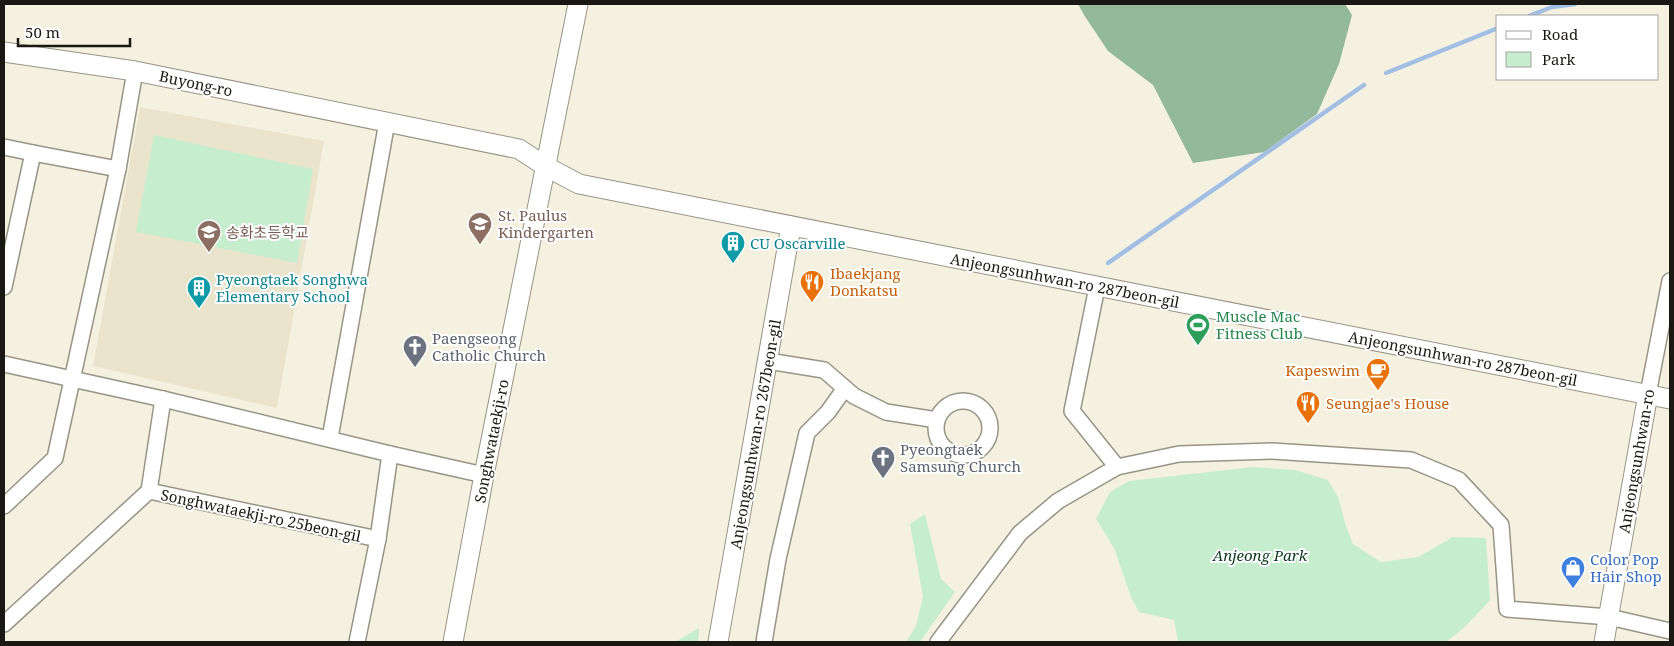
<svg xmlns="http://www.w3.org/2000/svg" width="1674" height="646" font-family="'Noto Serif','Noto Sans KR',serif">
	<style>
		.built { fill: #ebe4cd }
		.green { fill: #c6eece }
		.forest { fill: #93b99a }
		.lines { fill: none; stroke-linecap: round; stroke-linejoin: round }
		.stream { stroke: #a3bee3; stroke-width: 4.5 }
		.minor-casing { stroke: #989486; stroke-width: 18 }
		.tertiary-casing { stroke: #989486; stroke-width: 21 }
		.minor { stroke: #fff; stroke-width: 15 }
		.tertiary { stroke: #fff; stroke-width: 19 }
		.labels { text-anchor: middle; dominant-baseline: central; stroke-width: 4; stroke-linejoin: round; paint-order: stroke }
		.street-label { font-size: 15px; fill: #1a1813; stroke: #fff }
		.education-label { font-size: 15px; fill: #785e54; stroke: #fff; text-anchor: start }
		.culture-label { font-size: 15px; fill: #0d838f; stroke: #fff; text-anchor: start }
		.food-label { font-size: 15px; fill: #c56008; stroke: #fff; text-anchor: start }
		.leisure-label { font-size: 15px; fill: #27864d; stroke: #fff; text-anchor: start }
		.worship-label { font-size: 15px; fill: #5b616d; stroke: #fff; text-anchor: start }
		.park-label { font-size: 15px; font-style: italic; fill: #0b3a1b; stroke: #fff }
		.shop-label { font-size: 15px; fill: #366cbe; stroke: #fff; text-anchor: start }
	</style>
	<rect width="100%" height="100%" fill="#f5f1e1"/>
	<!-- built -->
	<path class="built" d="M140 107 324 141 277 408 93 366Z"/>
	<!-- green -->
	<g class="green">
		<path d="M154 135 313 169 297 263 136 232Z"/>
		<path d="M1253 467 1295 470 1328 480 1338 497 1346 526 1353 544 1381 562 1418 557 1453 537 1486 538 1490 600 1465 627 1446 642H1178L1174 620 1139 612 1131 597 1114 548 1096 519 1110 492 1129 481Z"/>
		<path d="M925 514 941 579 955 592 920 642H906L916 626 923 597 910 524Z"/>
		<path d="M699 628 698 642H675Z"/>
	</g>
	<!-- forest -->
	<path class="forest" d="M1078 4H1345L1352 15 1339 64 1317 114 1264 152 1193 163 1153 85 1108 51 1084 15Z"/>
	<g class="lines">
		<!-- stream -->
		<g class="stream">
			<path d="M1529 16 1552 7 1575 4"/>
			<path d="M1386 73 1498 28"/>
			<path d="M1108 263 1364 85"/>
		</g>
		<defs>
			<g id="minor">
				<path d="M4 147 33 153"/>
				<path d="M4 287 33 153 118 169 135 71"/>
				<path d="M1097 287 1072 411 1117 467"/>
				<path d="M768 361 824 370 854 396 886 412 937 420"/>
				<path d="M4 364 163 399 390 454 484 475"/>
				<path d="M1648 394 1670 281"/>
				<circle cx="963" cy="428" r="27"/>
				<path d="M330 438 387 122"/>
				<path d="M149 491 163 399"/>
				<path d="M4 506 55 458 118 169"/>
				<path d="M4 624 149 491 378 539"/>
				<path d="M357 642 378 539 390 454"/>
				<path d="M764 642 778 559 807 433 828 412 845 388"/>
				<path d="M938 642 1020 533 1058 501 1117 467 1179 454 1272 451 1411 460 1459 480 1501 525 1507 609 1609 617 1670 631"/>
			</g>
			<g id="tertiary">
				<path d="M4 52 135 71 519 149 545 166 579 184 1670 399"/>
				<path d="M453 642 484 475 578 4"/>
				<path d="M718 642 791 226"/>
				<path d="M1604 642 1648 394"/>
			</g>
		</defs>
		<!-- minor casing -->
		<use href="#minor" class="minor-casing"/>
		<!-- tertiary casing -->
		<use href="#tertiary" class="tertiary-casing"/>
		<!-- minor -->
		<use href="#minor" class="minor"/>
		<!-- tertiary -->
		<use href="#tertiary" class="tertiary"/>
	</g>
	<!-- icons -->
	<defs>
		<symbol id="school-pin" viewBox="-11 -11 22 30"><path d="M0 17L-7.5 6A9.5 9.5 0 1 1 7.5 6Z" fill="#8d6e63" stroke="#fff"/><path d="M0-5L7-2L0 1L-7-2ZM-4 1L0 2.5L4 1V4Q0 6-4 4Z" fill="#fff"/></symbol>
		<symbol id="building-pin" viewBox="-11 -11 22 30"><path d="M0 17L-7.5 6A9.5 9.5 0 1 1 7.5 6Z" fill="#0f9aa8" stroke="#fff"/><path d="M-4-6H4V6H1V3H-1V6H-4ZM-2.5-4.3h1.7v1.8h-1.7ZM.8-4.3h1.7v1.8H.8ZM-2.5-1h1.7V.8h-1.7ZM.8-1h1.7V.8H.8Z" fill="#fff"/></symbol>
		<symbol id="restaurant-pin" viewBox="-11 -11 22 30"><path d="M0 17L-7.5 6A9.5 9.5 0 1 1 7.5 6Z" fill="#e8710a" stroke="#fff"/><path d="M-5-6h1v4h1v-4h1v4h1v-4h1v5L-1.5 .5V6h-2V.5L-5-1ZM5-6V6H3V1.5H1.5Q1.5-4 5-6Z" fill="#fff"/></symbol>
		<symbol id="stadium-pin" viewBox="-11 -11 22 30"><path d="M0 17L-7.5 6A9.5 9.5 0 1 1 7.5 6Z" fill="#2e9e5b" stroke="#fff"/><path d="M0-5a6.5 5 0 1 0 0 10a6.5 5 0 1 0 0-10ZM-3.5-1.8h7v3.6h-7Z" fill="#fff"/></symbol>
		<symbol id="church-pin" viewBox="-11 -11 22 30"><path d="M0 17L-7.5 6A9.5 9.5 0 1 1 7.5 6Z" fill="#6b7280" stroke="#fff"/><path d="M-1.2-6h2.4v3.5h3.3v2.4h-3.3V6h-2.4V-.1h-3.3v-2.4h3.3Z" fill="#fff"/></symbol>
		<symbol id="cafe-pin" viewBox="-11 -11 22 30"><path d="M0 17L-7.5 6A9.5 9.5 0 1 1 7.5 6Z" fill="#e8710a" stroke="#fff"/><path d="M-5.5-4.5H6V0H3Q3 3.5 0 3.5H-2.5Q-5.5 3.5-5.5 0ZM3-3.2v2h1.7v-2ZM-6 4.5H4V6H-6Z" fill="#fff"/></symbol>
		<symbol id="shop-pin" viewBox="-11 -11 22 30"><path d="M0 17L-7.5 6A9.5 9.5 0 1 1 7.5 6Z" fill="#3f7fe0" stroke="#fff"/><path d="M-5-2.5h2.3a2.7 3.5 0 0 1 5.4 0H5L5.5 6h-11ZM-1.5-2.5h3a1.5 2.3 0 0 0-3 0Z" fill="#fff"/></symbol>
	</defs>
	<g fill-rule="evenodd">
		<use href="#school-pin" x="466" y="210" width="28" height="38"/>
		<use href="#school-pin" x="195" y="218" width="28" height="38"/>
		<use href="#building-pin" x="719" y="229" width="28" height="38"/>
		<use href="#restaurant-pin" x="798" y="268" width="28" height="38"/>
		<use href="#building-pin" x="185" y="274" width="28" height="38"/>
		<use href="#stadium-pin" x="1184" y="311" width="28" height="38"/>
		<use href="#church-pin" x="401" y="333" width="28" height="38"/>
		<use href="#cafe-pin" x="1364" y="356" width="28" height="38"/>
		<use href="#restaurant-pin" x="1294" y="389" width="28" height="38"/>
		<use href="#church-pin" x="869" y="444" width="28" height="38"/>
		<use href="#shop-pin" x="1559" y="554" width="28" height="38"/>
	</g>
	<g class="labels">
		<!-- street labels -->
		<g class="street-label">
			<text transform="translate(196 83) rotate(12)">Buyong-ro</text>
			<text transform="translate(1065 280) rotate(11)">Anjeongsunhwan-ro 287beon-gil</text>
			<text transform="translate(1463 358) rotate(11)">Anjeongsunhwan-ro 287beon-gil</text>
			<text transform="translate(755 434) rotate(-80)">Anjeongsunhwan-ro 267beon-gil</text>
			<text transform="translate(491 441) rotate(-79)">Songhwataekji-ro</text>
			<text transform="translate(1636 461) rotate(-80)">Anjeongsunhwan-ro</text>
			<text transform="translate(261 515) rotate(12)">Songhwataekji-ro 25beon-gil</text>
		</g>
		<!-- education labels -->
		<g class="education-label">
			<text x="498" y="215">St. Paulus<tspan x="498" dy="17">Kindergarten</tspan></text>
			<text x="226" y="232">송화초등학교</text>
		</g>
		<!-- culture labels -->
		<g class="culture-label">
			<text x="750" y="243">CU Oscarville</text>
			<text x="216" y="279">Pyeongtaek Songhwa<tspan x="216" dy="17">Elementary School</tspan></text>
		</g>
		<!-- food labels -->
		<g class="food-label">
			<text x="830" y="273">Ibaekjang<tspan x="830" dy="17">Donkatsu</tspan></text>
			<text x="1360" y="370" text-anchor="end">Kapeswim</text>
			<text x="1326" y="403">Seungjae's House</text>
		</g>
		<!-- leisure labels -->
		<g class="leisure-label">
			<text x="1216" y="316">Muscle Mac<tspan x="1216" dy="17">Fitness Club</tspan></text>
		</g>
		<!-- worship labels -->
		<g class="worship-label">
			<text x="432" y="338">Paengseong<tspan x="432" dy="17">Catholic Church</tspan></text>
			<text x="900" y="449">Pyeongtaek<tspan x="900" dy="17">Samsung Church</tspan></text>
		</g>
		<!-- park labels -->
		<g class="park-label">
			<text x="1260" y="555">Anjeong Park</text>
		</g>
		<!-- shop labels -->
		<g class="shop-label">
			<text x="1590" y="559">Color Pop<tspan x="1590" dy="17">Hair Shop</tspan></text>
		</g>
	</g>
	<!-- border -->
	<rect width="1674" height="646" fill="none" stroke="#1a1813" stroke-width="10"/>
	<!-- legend -->
	<rect x="1496" y="15" width="162" height="65" fill="#ffffff" stroke="#a3a3a1"/>
	<rect x="1506" y="31" width="25" height="8" fill="#ffffff" stroke="#a3a3a1"/>
	<text x="1542" y="40" font-size="15" fill="#1a1813">Road</text>
	<rect x="1506" y="52" width="25" height="15" fill="#c6eece" stroke="#a3a3a1"/>
	<text x="1542" y="65" font-size="15" fill="#1a1813">Park</text>
	<!-- scale -->
	<path d="M18 38v8h112v-8" fill="none" stroke="#1a1813" stroke-width="2.5"/>
	<text x="25" y="38" font-size="15" fill="#1a1813" stroke="#ffffff" stroke-width="4" paint-order="stroke">50 m</text>
</svg>
